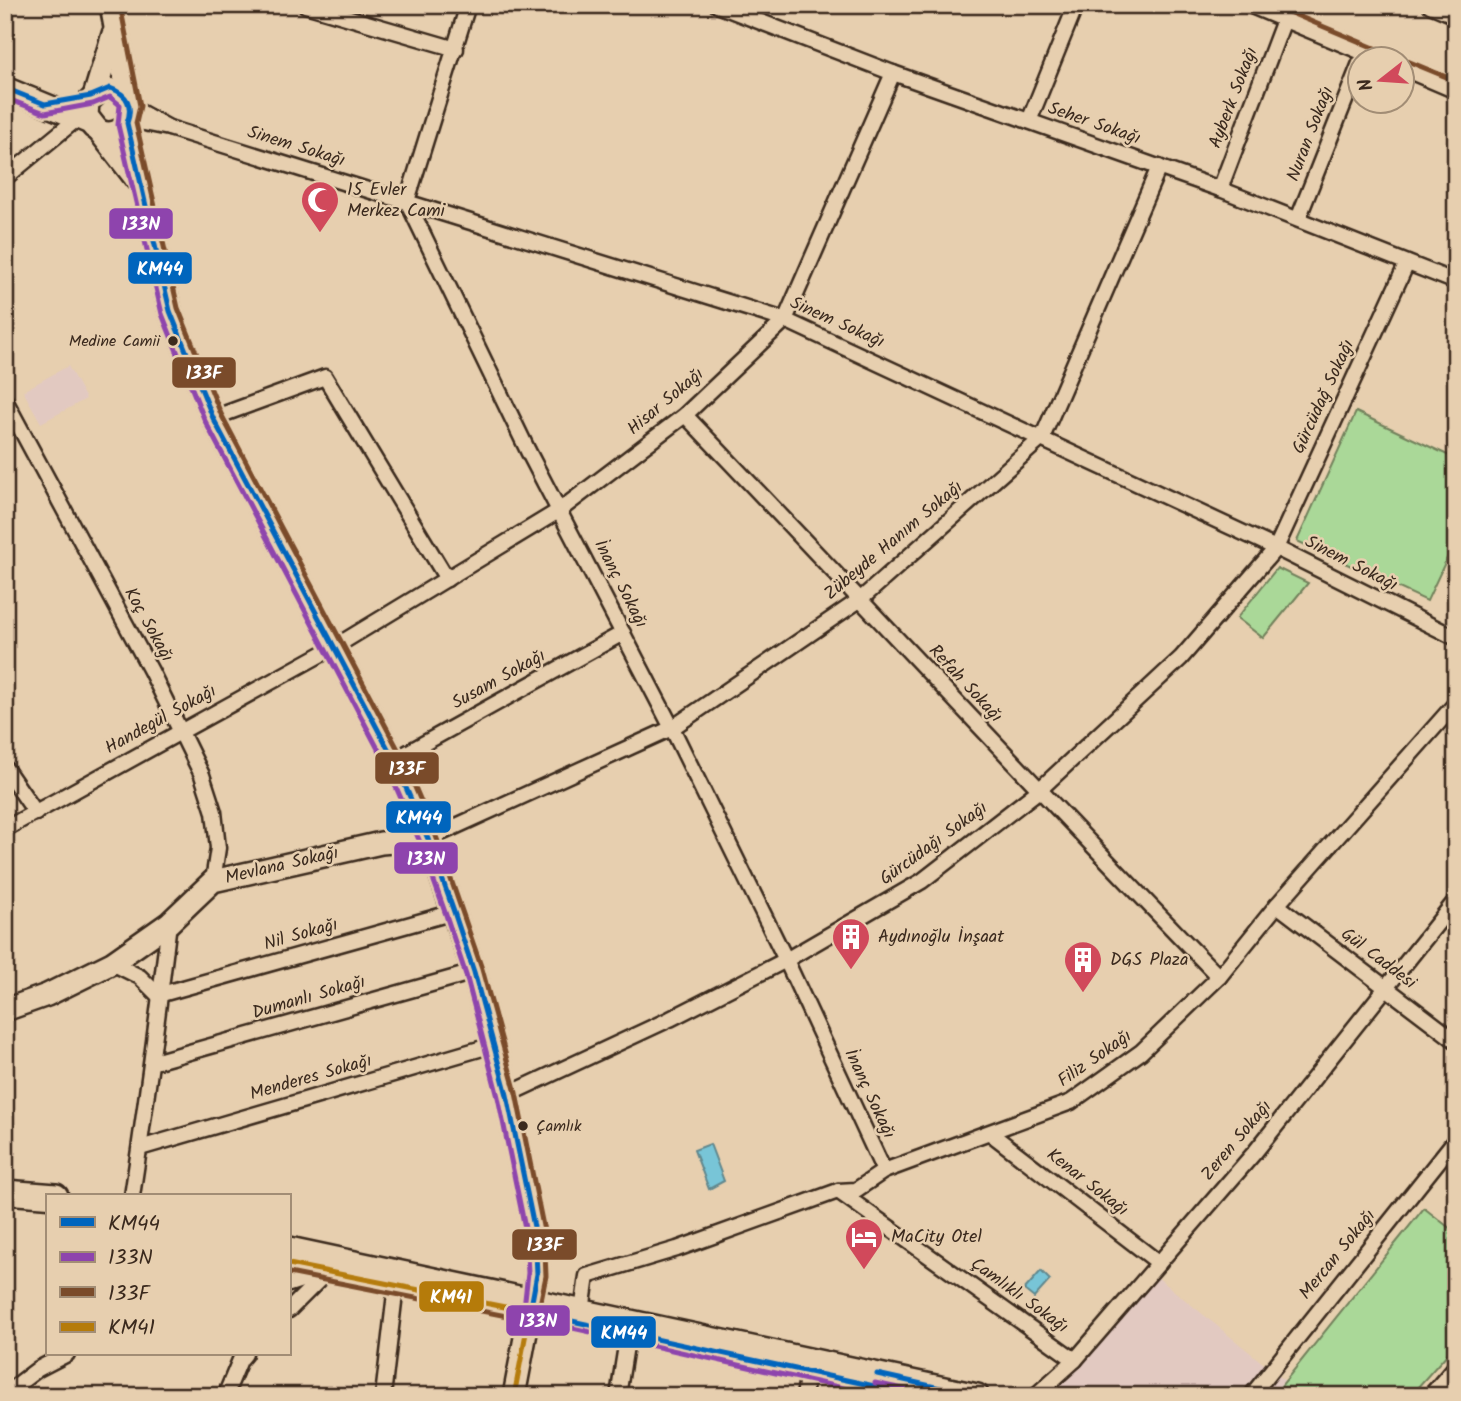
<svg xmlns="http://www.w3.org/2000/svg" width="1461" height="1401" font-family="Kalam,sans-serif">
	<style>
		.built { fill: #e2c9c1 }
		.green { fill: #aad898; stroke: #72815b; stroke-width: 2 }
		.water { fill: #78c5d7; stroke: #60878d; stroke-width: 2 }
		.lines { fill: none; stroke-linecap: round; stroke-linejoin: round }
		.street-casing { stroke: #3b2a1e; stroke-width: 19 }
		.secondary-casing { stroke: #3b2a1e; stroke-width: 26 }
		.primary-casing { stroke: #3b2a1e; stroke-width: 28 }
		.street { stroke: #e7cfaf; stroke-width: 14 }
		.secondary { stroke: #e7cfaf; stroke-width: 21 }
		.primary { stroke: #e7cfaf; stroke-width: 23 }
		.bus-1-casing { stroke: #e7cfaf; stroke-width: 10 }
		.bus-2-casing { stroke: #e7cfaf; stroke-width: 10 }
		.bus-3-casing { stroke: #e7cfaf; stroke-width: 10 }
		.bus-4-casing { stroke: #e7cfaf; stroke-width: 10 }
		.bus-1 { stroke: #0065bd; stroke-width: 5 }
		.bus-2 { stroke: #8e44ad; stroke-width: 5 }
		.bus-3 { stroke: #7a4b2a; stroke-width: 5 }
		.bus-4 { stroke: #b57b0a; stroke-width: 5 }
		.bus-dot { fill: #3b2a1e; stroke: #e7cfaf; stroke-width: 2.5 }
		.labels { text-anchor: middle; dominant-baseline: central; stroke-width: 5; stroke-linejoin: round; paint-order: stroke }
		.bus-label { font-size: 16px; fill: #3b2a1e; stroke: #e7cfaf; text-anchor: end }
		.street-label { font-size: 18px; fill: #3b2a1e; stroke: #e7cfaf }
		.poi-label { font-size: 18px; fill: #3b2a1e; stroke: #e7cfaf; text-anchor: start }
		.line-badge { stroke: #e7cfaf; stroke-width: 2.5 }
		.badge-label { font-size: 19px; text-anchor: middle; font-weight: bold; fill: #fff }
	</style>
	<rect width="100%" height="100%" fill="#e7cfaf"/>
	<filter id="ink" filterUnits="userSpaceOnUse"><feTurbulence type="fractalNoise" baseFrequency=".0143" numOctaves="2"/><feDisplacementMap in="SourceGraphic" scale="14" xChannelSelector="R" yChannelSelector="G"/><feConvolveMatrix kernelMatrix="1 2 1 2 8 2 1 2 1" color-interpolation-filters="sRGB"/></filter>
	<g filter="url(#ink)">
		<!-- built -->
		<g class="built">
			<path d="M68 366 86 399 41 423 23 391Z"/>
			<path d="M1157 1277 1285 1381 1273 1396H1049Z"/>
		</g>
		<!-- green -->
		<g class="green">
			<path d="M1356 412 1456 459V539L1427 601 1297 541Z"/>
			<path d="M1277 568 1308 583 1263 638 1237 618Z"/>
			<path d="M1424 1208 1456 1233V1344L1410 1396H1273Z"/>
		</g>
		<!-- water -->
		<g class="water">
			<path d="M710 1144 724 1181 709 1189 694 1150Z"/>
			<path d="M1041 1271 1050 1280 1034 1298 1024 1290Z"/>
		</g>
		<g class="lines">
			<defs>
				<g id="street">
					<path d="M305 5 456 49"/>
					<path d="M468 5 407 201 528 451 672 728 786 960 884 1171"/>
					<path d="M717 5 893 73 1220 189 1456 282"/>
					<path d="M1249 5 1381 60"/>
					<path d="M1430 5 1456 16"/>
					<path d="M1402 68 1456 91"/>
					<path d="M129 120 169 128 131 107"/>
					<path d="M1029 121 1076 5"/>
					<path d="M169 128 785 320 1276 548 1456 638"/>
					<path d="M5 178 78 118"/>
					<path d="M1220 189 1284 20"/>
					<path d="M1298 219 1360 63"/>
					<path d="M5 400 151 671 202 775 214 812 218 848 213 881"/>
					<path d="M685 415C864 602 1039 792 1219 977"/>
					<path d="M213 418 325 377 447 579"/>
					<path d="M394 760 623 633"/>
					<path d="M5 768 36 813"/>
					<path d="M5 829 336 646 560 510 685 415 785 320 893 73"/>
					<path d="M428 839 672 728 861 599 1042 438 1159 167"/>
					<path d="M1277 905 1456 1041"/>
					<path d="M112 963 140 977 158 995"/>
					<path d="M158 995 454 912"/>
					<path d="M154 1062 474 972"/>
					<path d="M507 1095 670 1019 786 960 922 881 1038 791 1181 658 1276 548 1407 263"/>
					<path d="M990 1133 1159 1263"/>
					<path d="M140 1148 493 1045"/>
					<path d="M838 1191 1075 1360"/>
					<path d="M132 1196C146 1105 158 1014 169 923"/>
					<path d="M289 1284 326 1272 344 1261"/>
					<path d="M289 1310 325 1274"/>
					<path d="M582 1311 587 1276 677 1249 838 1191 856 1190 884 1171 1071 1102 1141 1052 1219 977 1277 905 1456 703"/>
					<path d="M5 1394 38 1369 67 1354"/>
					<path d="M225 1396 240 1360 245 1354"/>
					<path d="M383 1396 396 1285"/>
					<path d="M618 1396 628 1333"/>
					<path d="M804 1396 808 1371"/>
					<path d="M1035 1396 1075 1360 1255 1152 1456 900"/>
					<path d="M1251 1396 1456 1139"/>
					<path d="M1430 1396 1456 1366"/>
				</g>
				<g id="secondary">
					<path d="M5 88 90 123"/>
					<path d="M95 93 113 34"/>
					<path d="M129 100 117 90 102 89 88 102 87 116 139 183"/>
					<path d="M127 123 170 311 213 418 394 760 428 839 474 972 507 1095 535 1232 537 1274 514 1396"/>
					<path d="M93 127C108 139 126 132 131 114L111 5"/>
					<path d="M5 1010 47 995 112 963 169 923 213 881 381 843 428 839"/>
				</g>
				<g id="primary">
					<path d="M5 1192 56 1196"/>
					<path d="M289 1249 977 1396"/>
				</g>
			</defs>
			<!-- street casing -->
			<use href="#street" class="street-casing"/>
			<!-- secondary casing -->
			<use href="#secondary" class="secondary-casing"/>
			<!-- primary casing -->
			<use href="#primary" class="primary-casing"/>
			<!-- street -->
			<use href="#street" class="street"/>
			<!-- secondary -->
			<use href="#secondary" class="secondary"/>
			<!-- primary -->
			<use href="#primary" class="primary"/>
			<defs>
				<g id="bus-1">
					<path d="M5 88 45 104 91 96 110 88C128 94 133 106 127 123L170 311 213 418 394 760 428 839 454 912 474 972 507 1095 535 1232 537 1274 530 1312 921 1396"/>
					<path d="M877 1374 976 1396"/>
				</g>
				<g id="bus-2">
					<path d="M5 98 45 113 93 104 110 97 120 105 118 125 162 314 205 421 386 764 420 842 446 915 466 975 498 1097 526 1233 528 1273 523 1317 879 1396"/>
					<path d="M875 1383 935 1396"/>
				</g>
				<g id="bus-3">
					<path d="M120 5 140 106 136 123 178 308 221 414 402 757 436 836 482 969 516 1093 544 1231 546 1276 538 1314 532 1321 289 1273"/>
					<path d="M1272 5 1384 52"/>
					<path d="M1405 60 1456 81"/>
				</g>
				<path id="bus-4" d="M289 1264 530 1312 514 1396"/>
			</defs>
			<!-- bus-1 casing -->
			<use href="#bus-1" class="bus-1-casing"/>
			<!-- bus-2 casing -->
			<use href="#bus-2" class="bus-2-casing"/>
			<!-- bus-3 casing -->
			<use href="#bus-3" class="bus-3-casing"/>
			<!-- bus-4 casing -->
			<use href="#bus-4" class="bus-4-casing"/>
			<!-- bus-1 -->
			<use href="#bus-1" class="bus-1"/>
			<!-- bus-2 -->
			<use href="#bus-2" class="bus-2"/>
			<!-- bus-3 -->
			<use href="#bus-3" class="bus-3"/>
			<!-- bus-4 -->
			<use href="#bus-4" class="bus-4"/>
		</g>
	</g>
	<!-- icons -->
	<defs>
		<symbol id="mosque-pin" viewBox="-11 -11 22 30"><path d="M0 17L-7.5 6A9.5 9.5 0 1 1 7.5 6Z" fill="#d1495b" stroke="#e7cfaf"/><path d="M3.5-4.9A6 6 0 1 0 3.5 4.9A5 5 0 1 1 3.5-4.9Z" fill="#fff"/></symbol>
		<symbol id="building-pin" viewBox="-11 -11 22 30"><path d="M0 17L-7.5 6A9.5 9.5 0 1 1 7.5 6Z" fill="#d1495b" stroke="#e7cfaf"/><path d="M-4-6H4V6H1V3H-1V6H-4ZM-2.5-4.3h1.7v1.8h-1.7ZM.8-4.3h1.7v1.8H.8ZM-2.5-1h1.7V.8h-1.7ZM.8-1h1.7V.8H.8Z" fill="#fff"/></symbol>
		<symbol id="hotel-pin" viewBox="-11 -11 22 30"><path d="M0 17L-7.5 6A9.5 9.5 0 1 1 7.5 6Z" fill="#d1495b" stroke="#e7cfaf"/><path d="M-6-4.5h1.5V1H6V5H4.5V3h-9V5H-6ZM-4 0a1.8 1.8 0 1 1 3.6 0ZM.5 0V-2.5h3Q6-2.5 6 0Z" fill="#fff"/></symbol>
	</defs>
	<g fill-rule="evenodd">
		<use href="#mosque-pin" x="298" y="178" width="44" height="60"/>
		<use href="#building-pin" x="829" y="915" width="44" height="60"/>
		<use href="#building-pin" x="1061" y="938" width="44" height="60"/>
		<use href="#hotel-pin" x="842" y="1215" width="44" height="60"/>
	</g>
	<!-- markers -->
	<g class="bus-dot">
		<circle cx="173" cy="341" r="6"/>
		<circle cx="523" cy="1126" r="6"/>
	</g>
	<g class="labels">
		<!-- bus labels -->
		<g class="bus-label">
			<text x="160" y="341">Medine Camii</text>
			<text x="536" y="1126" text-anchor="start">Çamlık</text>
		</g>
		<!-- street labels -->
		<g class="street-label">
			<text transform="translate(1234 98) rotate(-69)">Ayberk Sokağı</text>
			<text transform="translate(1094 124) rotate(19)">Seher Sokağı</text>
			<text transform="translate(1311 134) rotate(-69)">Nuran Sokağı</text>
			<text transform="translate(296 147) rotate(17)">Sinem Sokağı</text>
			<text transform="translate(837 323) rotate(24)">Sinem Sokağı</text>
			<text transform="translate(1324 397) rotate(-65)">Gürcüdağ Sokağı</text>
			<text transform="translate(666 402) rotate(-40)">Hisar Sokağı</text>
			<text transform="translate(894 541) rotate(-40)">Zübeyde Hanım Sokağı</text>
			<text transform="translate(1351 564) rotate(27)">Sinem Sokağı</text>
			<text transform="translate(620 584) rotate(63)">İnanç Sokağı</text>
			<text transform="translate(148 625) rotate(61)">Koç Sokağı</text>
			<text transform="translate(499 680) rotate(-29)">Susam Sokağı</text>
			<text transform="translate(965 684) rotate(47)">Refah Sokağı</text>
			<text transform="translate(161 720) rotate(-29)">Handegül Sokağı</text>
			<text transform="translate(934 844) rotate(-36)">Gürcüdağı Sokağı</text>
			<text transform="translate(282 866) rotate(-13)">Mevlana Sokağı</text>
			<text transform="translate(301 935) rotate(-16)">Nil Sokağı</text>
			<text transform="translate(1378 959) rotate(37)">Gül Caddesi</text>
			<text transform="translate(309 998) rotate(-16)">Dumanlı Sokağı</text>
			<text transform="translate(1095 1059) rotate(-35)">Filiz Sokağı</text>
			<text transform="translate(311 1078) rotate(-16)">Menderes Sokağı</text>
			<text transform="translate(869 1094) rotate(65)">İnanç Sokağı</text>
			<text transform="translate(1237 1141) rotate(-50)">Zeren Sokağı</text>
			<text transform="translate(1087 1183) rotate(38)">Kenar Sokağı</text>
			<text transform="translate(1338 1255) rotate(-51)">Mercan Sokağı</text>
			<text transform="translate(1019 1296) rotate(36)">Çamlıklı Sokağı</text>
		</g>
		<!-- poi labels -->
		<g class="poi-label">
			<text x="347" y="190">15 Evler<tspan x="347" dy="21">Merkez Cami</tspan></text>
			<text x="878" y="937">Aydınoğlu İnşaat</text>
			<text x="1110" y="960">DGS Plaza</text>
			<text x="891" y="1237">MaCity Otel</text>
		</g>
	</g>
	<g class="line-badge">
		<rect x="108" y="207" width="66" height="33" rx="7" fill="#8e44ad"/>
		<rect x="127" y="251" width="66" height="34" rx="7" fill="#0065bd"/>
		<rect x="171" y="356" width="66" height="33" rx="7" fill="#7a4b2a"/>
		<rect x="374" y="751" width="66" height="34" rx="7" fill="#7a4b2a"/>
		<rect x="385" y="800" width="67" height="34" rx="7" fill="#0065bd"/>
		<rect x="393" y="841" width="66" height="34" rx="7" fill="#8e44ad"/>
		<rect x="511" y="1228" width="67" height="33" rx="7" fill="#7a4b2a"/>
		<rect x="418" y="1280" width="67" height="33" rx="7" fill="#b57b0a"/>
		<rect x="505" y="1304" width="66" height="33" rx="7" fill="#8e44ad"/>
		<rect x="590" y="1315" width="67" height="34" rx="7" fill="#0065bd"/>
	</g>
	<g class="badge-label">
		<text x="141" y="230">133N</text>
		<text x="160" y="275">KM44</text>
		<text x="204" y="379">133F</text>
		<text x="407" y="775">133F</text>
		<text x="419" y="824">KM44</text>
		<text x="426" y="865">133N</text>
		<text x="545" y="1251">133F</text>
		<text x="451" y="1303">KM41</text>
		<text x="538" y="1327">133N</text>
		<text x="624" y="1339">KM44</text>
	</g>
	<!-- margin -->
	<rect width="1461" height="1401" fill="none" stroke="#e7cfaf" stroke-width="28"/>
	<rect x="14" y="14" width="1433" height="1373" fill="none" stroke="#3b2a1e" stroke-width="2.5" filter="url(#ink)"/>
	<!-- legend -->
	<rect x="46" y="1194" width="245" height="161" fill="#e7cfaf" stroke="#a28d75" stroke-width="2"/>
	<rect x="60" y="1217" width="35" height="10" fill="#0065bd" stroke="#a28d75" stroke-width="2"/>
	<text x="108" y="1230" font-size="21" fill="#3b2a1e">KM44</text>
	<rect x="60" y="1252" width="35" height="10" fill="#8e44ad" stroke="#a28d75" stroke-width="2"/>
	<text x="108" y="1264" font-size="21" fill="#3b2a1e">133N</text>
	<rect x="60" y="1287" width="35" height="10" fill="#7a4b2a" stroke="#a28d75" stroke-width="2"/>
	<text x="108" y="1300" font-size="21" fill="#3b2a1e">133F</text>
	<rect x="60" y="1322" width="35" height="10" fill="#b57b0a" stroke="#a28d75" stroke-width="2"/>
	<text x="108" y="1334" font-size="21" fill="#3b2a1e">KM41</text>
	<!-- north arrow -->
	<g transform="translate(1381 80) rotate(253)"><circle r="33" fill="#e7cfaf" stroke="#a28d75" stroke-width="2"/>
	<path d="M0-5L12 26L0 18L-12 26Z" fill="#d1495b"/>
	<text y="-10" font-size="19" font-weight="bold" text-anchor="middle" fill="#3b2a1e">N</text>
	</g>
</svg>
